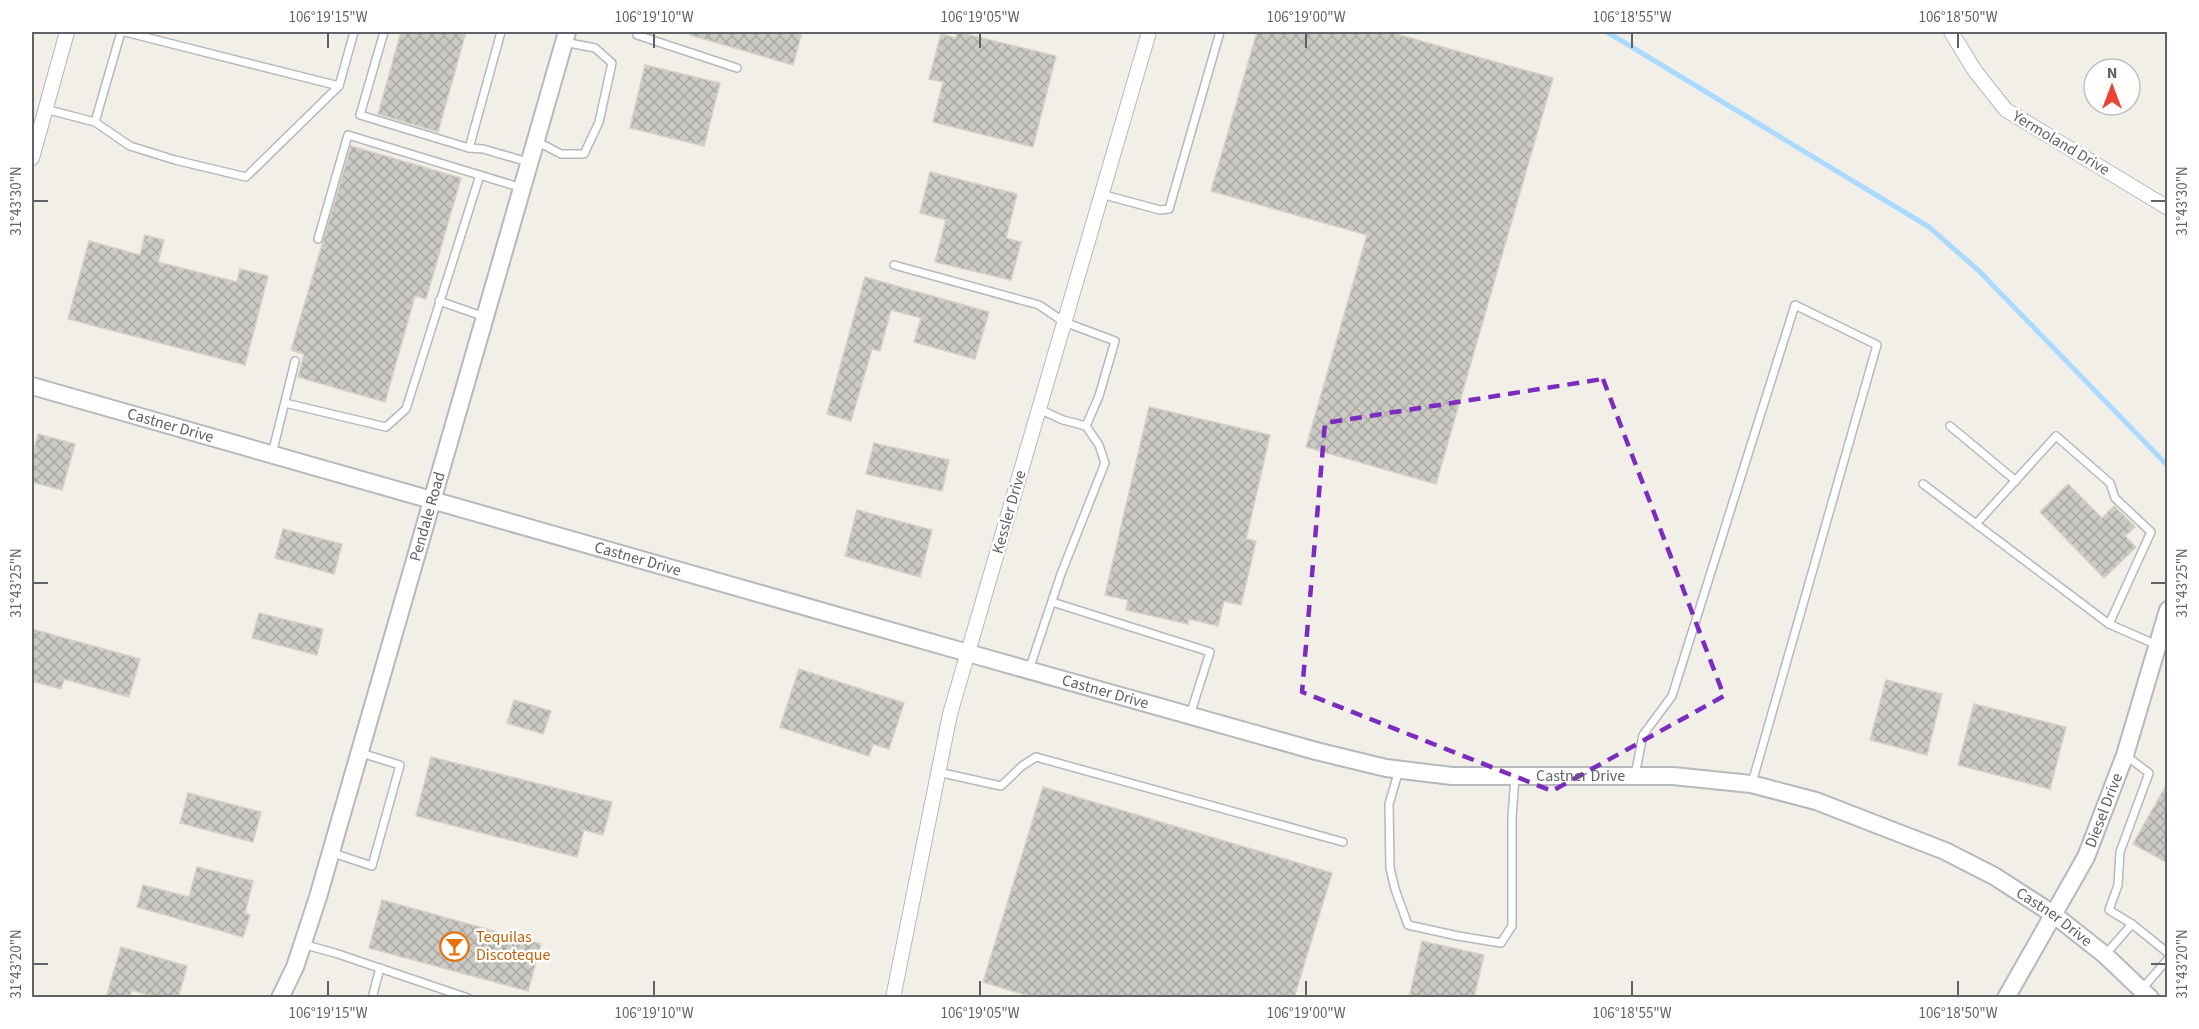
<svg xmlns="http://www.w3.org/2000/svg" width="2199" height="1029" font-family="'Source Sans 3',sans-serif">
	<style>
		.lines { fill: none; stroke-linecap: round; stroke-linejoin: round }
		.stream { stroke: #aadaff; stroke-width: 5 }
		.building { fill: url(#building-cross-hatch); stroke: #d6d1c6; stroke-width: 1.5 }
		.service-casing { stroke: #b5b8bc; stroke-width: 10 }
		.minor-casing { stroke: #b5b8bc; stroke-width: 16 }
		.tertiary-casing { stroke: #b5b8bc; stroke-width: 20 }
		.service { stroke: #fff; stroke-width: 7 }
		.minor { stroke: #fff; stroke-width: 14 }
		.tertiary { stroke: #fff; stroke-width: 16 }
		.marked { fill: none; stroke: #7b2cbf; stroke-width: 4.5; stroke-dasharray: 12 8; stroke-linejoin: round }
		.ticks { fill: none; stroke: #5f6368; stroke-width: 2 }
		.labels { text-anchor: middle; dominant-baseline: central; stroke-width: 5; stroke-linejoin: round; paint-order: stroke }
		.street-label { font-size: 16px; fill: #5f6368; stroke: #fff }
		.food-label { font-size: 16px; fill: #c56008; stroke: #fff; text-anchor: start }
		.neatline { fill: none; stroke: #5f6368; stroke-width: 2 }
		.ticks-label { font-size: 15px; text-anchor: middle; fill: #5f6368 }
	</style>
	<defs>
		<pattern id="building-cross-hatch" width="8" height="8" patternUnits="userSpaceOnUse" patternTransform="scale(1.5)"><rect width="8" height="8" fill="#cccac5"/><path d="M0 0l8 8M0 8l8-8" fill="none" stroke="#a9a8a4"/></pattern>
	</defs>
	<rect width="100%" height="100%" fill="#f1efe8"/>
	<g class="lines">
		<!-- stream -->
		<path class="stream" d="M1607 32 1929 227 1978 270 2168 466"/>
	</g>
	<!-- building -->
	<g class="building">
		<path d="M401 32H466L438 132 378 114Z"/>
		<path d="M691 32H802L793 65 690 35Z"/>
		<path d="M957 32 1056 56 1033 147 933 122 943 82 929 79 941 34 956 38Z"/>
		<path d="M1257 32H1389L1553 78 1436 484 1306 447 1367 235 1211 191Z"/>
		<path d="M645 65 720 83 704 146 630 128Z"/>
		<path d="M351 146 461 178 426 299 415 296 385 402 298 377 304 354 291 350Z"/>
		<path d="M930 172 1017 194 1006 238 1021 242 1011 280 935 262 946 220 920 213Z"/>
		<path d="M145 235 164 240 158 262 237 282 240 269 268 276 245 365 68 319 89 241 140 255Z"/>
		<path d="M865 277 989 312 975 359 914 342 921 318 891 310 880 351 872 349 851 421 827 414Z"/>
		<path d="M1149 407 1270 435 1246 539 1256 541 1241 605 1224 601 1218 626 1189 619 1188 624 1126 610 1128 600 1105 595Z"/>
		<path d="M38 434 75 444 62 490 32 482V459Z"/>
		<path d="M874 443 949 460 942 491 866 474Z"/>
		<path d="M2068 484 2102 518 2114 506 2135 527 2125 536 2136 547 2104 578 2040 512Z"/>
		<path d="M857 510 932 530 920 577 845 556Z"/>
		<path d="M283 529 342 544 334 574 275 558Z"/>
		<path d="M259 613 323 629 317 655 252 638Z"/>
		<path d="M32 629 140 659 129 697 64 679 61 689 32 681Z"/>
		<path d="M799 669 904 703 889 749 873 744 869 756 780 727Z"/>
		<path d="M1886 680 1942 694 1927 755 1870 740Z"/>
		<path d="M514 700 551 711 543 734 507 723Z"/>
		<path d="M1974 704 2066 727 2050 789 1958 765Z"/>
		<path d="M431 757 612 802 603 835 584 830 577 857 416 816Z"/>
		<path d="M2168 782V863L2133 844Z"/>
		<path d="M1043 787 1332 873 1294 998H1035L983 982Z"/>
		<path d="M188 793 261 812 253 842 180 823Z"/>
		<path d="M197 867 253 881 245 913 250 915 243 937 137 907 143 885 189 897Z"/>
		<path d="M382 900 541 944 528 991 369 948Z"/>
		<path d="M1422 941 1484 955 1474 998H1409Z"/>
		<path d="M121 947 187 966 178 998H158L132 990 129 998H106Z"/>
	</g>
	<g class="lines">
		<defs>
			<g id="service">
				<path d="M125 32 339 86 354 32"/>
				<path d="M384 32 360 115 469 148 483 149 528 162"/>
				<path d="M637 32V35L737 68"/>
				<path d="M45 109 95 122 121 32"/>
				<path d="M95 122 130 146 175 160 246 177 339 86"/>
				<path d="M536 141 561 154H584L599 122 612 63 595 48 564 42"/>
				<path d="M469 148 501 32"/>
				<path d="M1101 194 1160 210 1169 209 1220 32"/>
				<path d="M318 239 348 135 522 188"/>
				<path d="M894 265 1039 305 1064 322 1115 341 1099 396 1086 426 1063 420 1039 409"/>
				<path d="M439 301 485 317"/>
				<path d="M285 403 386 427 406 409 480 175"/>
				<path d="M1950 426 2016 481"/>
				<path d="M272 454 295 361"/>
				<path d="M1923 484 2109 624 2157 645"/>
				<path d="M1976 524 2056 436 2110 483 2115 498 2151 532 2109 624"/>
				<path d="M1052 602 1210 652 1190 715"/>
				<path d="M1029 670 1061 574 1105 463 1099 445 1086 426"/>
				<path d="M2125 755 2149 773 2120 852 2118 885 2109 910 2132 924"/>
				<path d="M1399 770 1389 804 1390 868 1395 889 1408 925 1458 936 1501 943 1512 926V818L1515 776"/>
				<path d="M938 772 1001 786 1022 766 1036 757 1343 842"/>
				<path d="M1635 775 1643 735 1672 696 1795 305 1877 345 1752 783"/>
				<path d="M330 852 372 866 400 765 361 753"/>
				<path d="M302 944 335 953 468 998"/>
				<path d="M2105 955 2132 924 2168 953"/>
				<path d="M2142 989 2168 959"/>
				<path d="M372 998 380 968"/>
			</g>
			<g id="minor">
				<path d="M1951 32 1975 71 2006 110 2168 208"/>
				<path d="M32 158 67 32"/>
				<path d="M893 998 950 714 1149 32"/>
			</g>
			<g id="tertiary">
				<path id="s1" d="M32 386 968 653 1316 751 1386 768 1452 776H1673L1751 784 1816 801 1945 851 1994 876 2053 914 2105 955 2150 998"/>
				<path id="s2" d="M280 998 295 967 318 897 567 32"/>
				<path id="s3" d="M2006 998 2086 857 2125 755 2168 610"/>
			</g>
		</defs>
		<!-- service casing -->
		<use href="#service" class="service-casing"/>
		<!-- minor casing -->
		<use href="#minor" class="minor-casing"/>
		<!-- tertiary casing -->
		<use href="#tertiary" class="tertiary-casing"/>
		<!-- service -->
		<use href="#service" class="service"/>
		<!-- minor -->
		<use href="#minor" class="minor"/>
		<!-- tertiary -->
		<use href="#tertiary" class="tertiary"/>
	</g>
	<!-- marked area -->
	<path class="marked" d="M1603 379 1724 696 1552 791 1302 692 1325 423Z"/>
	<!-- ticks -->
	<path class="ticks" d="M328 33V48M654 33V48M980 33V48M1306 33V48M1632 33V48M1958 33V48M33 201H48M2151 201H2166M33 583H48M2151 583H2166M33 964H48M2151 964H2166M328 981V996M654 981V996M980 981V996M1306 981V996M1632 981V996M1958 981V996"/>
	<!-- icons -->
	<defs>
		<symbol id="bar-ring" viewBox="-11 -11 22 22"><circle r="9.5" fill="#fff" stroke="#e8710a" stroke-width="1.5"/><path d="M-6-5H6L.8 .8V4.5H3.5V6h-7V4.5H-.8V.8Z" fill="#e8710a"/></symbol>
	</defs>
	<g fill-rule="evenodd">
		<use href="#bar-ring" x="438" y="930" width="33" height="33"/>
	</g>
	<g class="labels">
		<!-- street labels -->
		<g class="street-label">
			<text transform="translate(2061 143) rotate(31)">Yermoland Drive</text>
			<text stroke="none"><textPath href="#s1" startOffset="144">Castner Drive</textPath></text>
			<text transform="translate(1009 512) rotate(-74)">Kessler Drive</text>
			<text stroke="none"><textPath href="#s2" startOffset="504">Pendale Road</textPath></text>
			<text stroke="none"><textPath href="#s1" startOffset="630">Castner Drive</textPath></text>
			<text stroke="none"><textPath href="#s1" startOffset="1116">Castner Drive</textPath></text>
			<text stroke="none"><textPath href="#s1" startOffset="1602">Castner Drive</textPath></text>
			<text stroke="none"><textPath href="#s3" startOffset="212">Diesel Drive</textPath></text>
			<text stroke="none"><textPath href="#s1" startOffset="2106">Castner Drive</textPath></text>
		</g>
		<!-- food labels -->
		<g class="food-label">
			<text x="476" y="937">Tequilas<tspan x="476" dy="18">Discoteque</tspan></text>
		</g>
	</g>
	<!-- border -->
	<rect width="2199" height="1029" fill="none" stroke="#ffffff" stroke-width="66"/>
	<!-- north arrow -->
	<g transform="translate(2112 87)"><circle r="28" fill="#ffffff" stroke="#bfc1c3" stroke-width="1.5"/>
	<path d="M0-4.5L10 22L0 15L-10 22Z" fill="#ea4335"/>
	<text y="-9" font-size="16" font-weight="bold" text-anchor="middle" fill="#5f6368">N</text>
	</g>
	<rect x="33" y="33" width="2133" height="963" class="neatline"/>
	<g class="ticks-label">
		<text x="328" y="22">106°19'15"W</text>
		<text x="654" y="22">106°19'10"W</text>
		<text x="980" y="22">106°19'05"W</text>
		<text x="1306" y="22">106°19'00"W</text>
		<text x="1632" y="22">106°18'55"W</text>
		<text x="1958" y="22">106°18'50"W</text>
		<text transform="translate(16 201) rotate(-90)" y="5">31°43'30"N</text>
		<text transform="translate(2182 201) rotate(-90)" y="5">31°43'30"N</text>
		<text transform="translate(16 583) rotate(-90)" y="5">31°43'25"N</text>
		<text transform="translate(2182 583) rotate(-90)" y="5">31°43'25"N</text>
		<text transform="translate(16 964) rotate(-90)" y="5">31°43'20"N</text>
		<text transform="translate(2182 964) rotate(-90)" y="5">31°43'20"N</text>
		<text x="328" y="1018">106°19'15"W</text>
		<text x="654" y="1018">106°19'10"W</text>
		<text x="980" y="1018">106°19'05"W</text>
		<text x="1306" y="1018">106°19'00"W</text>
		<text x="1632" y="1018">106°18'55"W</text>
		<text x="1958" y="1018">106°18'50"W</text>
	</g>
</svg>
